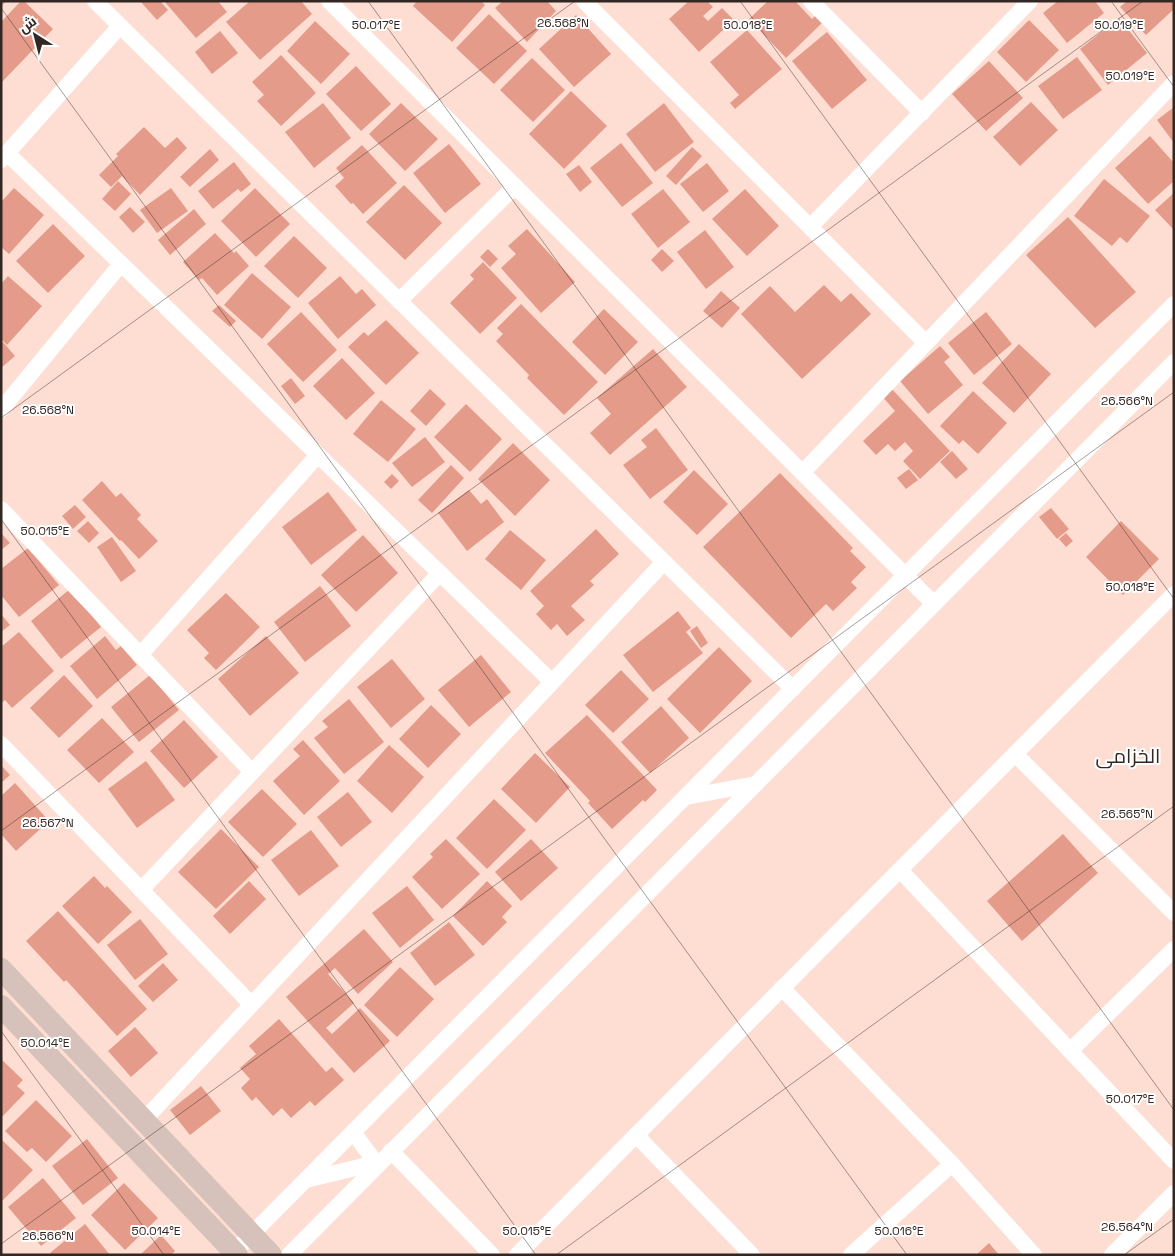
<svg xmlns="http://www.w3.org/2000/svg" width="1175" height="1256" font-family="'Space Grotesk',Cairo,sans-serif">
	<style>
		.building { fill: #e59b8a }
		.lines { fill: none; stroke-linecap: round; stroke-linejoin: round }
		.street { stroke: #fff; stroke-width: 16 }
		.secondary { stroke: #d6c2ba; stroke-width: 22 }
		.ticks { fill: none; stroke: #332723; stroke-width: 1; stroke-opacity: 0.45 }
		.labels { text-anchor: middle; dominant-baseline: central; stroke-width: 4; stroke-linejoin: round; paint-order: stroke }
		.neighbourhood-label { font-size: 20px; fill: #332723; stroke: #fff }
		.ticks-label { font-size: 12px; text-anchor: middle; fill: #332723; stroke: #fff; stroke-width: 4; stroke-linejoin: round; paint-order: stroke }
	</style>
	<rect width="100%" height="100%" fill="#feded2"/>
	<!-- building -->
	<g class="building">
		<path d="M21 1H24L53 29 1 83V22Z"/>
		<path d="M140 1H160L168 10 157 20Z"/>
		<path d="M164 1H218L227 12 196 38Z"/>
		<path d="M250 1H301L312 14 260 60 226 22Z"/>
		<path d="M417 1H481L485 5 452 42 413 6Z"/>
		<path d="M503 1H547L556 11 527 42 495 8Z"/>
		<path d="M689 1H707L713 7 703 16 708 21 722 8 734 20 699 52 669 19Z"/>
		<path d="M768 1H795L812 19 816 15 823 22 786 58 749 19Z"/>
		<path d="M1058 1H1095L1104 13 1067 43 1043 13Z"/>
		<path d="M1127 1H1174V9L1146 35 1120 7Z"/>
		<path d="M489 14 527 51 494 84 456 48Z"/>
		<path d="M576 15 611 54 574 87 539 49Z"/>
		<path d="M1119 18 1147 53 1108 85 1080 49Z"/>
		<path d="M1029 20 1059 50 1026 82 997 52Z"/>
		<path d="M315 21 350 54 321 84 287 51Z"/>
		<path d="M747 30 782 69 735 109 730 103 739 95 710 62Z"/>
		<path d="M220 31 238 53 212 74 195 52Z"/>
		<path d="M827 32 867 80 832 109 792 61Z"/>
		<path d="M281 55 316 93 281 126 257 101 264 95 252 82Z"/>
		<path d="M1077 57 1102 90 1063 119 1038 86Z"/>
		<path d="M532 58 565 90 533 122 500 90Z"/>
		<path d="M989 61 1023 98 986 131 952 94Z"/>
		<path d="M356 66 391 104 361 131 326 94Z"/>
		<path d="M571 91 607 126 564 169 529 134Z"/>
		<path d="M1031 102 1058 130 1020 166 993 137Z"/>
		<path d="M323 103 351 138 314 168 285 132Z"/>
		<path d="M401 103 438 139 405 171 369 134Z"/>
		<path d="M664 103 694 142 655 172 626 134Z"/>
		<path d="M1174 107V143L1157 120Z"/>
		<path d="M144 127 165 148 177 137 187 148 140 195 122 176 111 187 99 175 118 156 116 154Z"/>
		<path d="M1150 136 1174 163V181L1148 204 1115 168Z"/>
		<path d="M621 143 653 183 622 207 590 168Z"/>
		<path d="M449 144 481 184 445 213 413 173Z"/>
		<path d="M362 145 397 183 363 214 353 203 351 204 335 186 344 178 336 168Z"/>
		<path d="M692 147 702 156 676 185 666 176Z"/>
		<path d="M210 149 219 160 190 187 180 177Z"/>
		<path d="M234 162 251 184 241 192 238 189 213 209 198 191Z"/>
		<path d="M707 163 729 191 703 212 680 184Z"/>
		<path d="M579 165 592 182 580 192 566 174Z"/>
		<path d="M1104 179 1150 216 1127 243 1120 237 1112 246 1074 216Z"/>
		<path d="M118 181 131 194 115 211 102 199Z"/>
		<path d="M404 185 442 223 405 260 366 222Z"/>
		<path d="M14 188 44 215 9 254 1 247V202Z"/>
		<path d="M171 188 188 211 157 233 140 210Z"/>
		<path d="M255 188 290 224 256 257 221 221Z"/>
		<path d="M663 189 690 222 658 248 631 214Z"/>
		<path d="M745 189 779 226 747 256 712 219Z"/>
		<path d="M1174 193V230L1155 210Z"/>
		<path d="M130 207 145 222 133 233 119 217Z"/>
		<path d="M194 209 206 224 170 255 158 240Z"/>
		<path d="M1068 217 1136 292 1095 328 1026 255Z"/>
		<path d="M53 224 85 256 48 293 16 261Z"/>
		<path d="M527 229 575 282 541 313 501 268 516 254 508 246Z"/>
		<path d="M705 230 734 267 706 289 677 252Z"/>
		<path d="M215 233 234 253 236 251 249 266 217 295 202 278 199 280 183 262Z"/>
		<path d="M294 236 327 268 298 298 264 266Z"/>
		<path d="M488 249 498 259 490 267 480 257Z"/>
		<path d="M662 249 674 261 662 272 651 260Z"/>
		<path d="M483 262 517 298 480 334 450 303 474 279 470 275Z"/>
		<path d="M252 273 291 307 262 339 224 305Z"/>
		<path d="M8 276 42 306 7 345 1 339V284Z"/>
		<path d="M340 276 356 294 362 289 376 305 338 339 308 303Z"/>
		<path d="M824 285 841 302 851 293 871 314 802 379 741 314 770 286 795 312Z"/>
		<path d="M721 291 740 308 722 328 703 311Z"/>
		<path d="M521 304 598 382 564 415 527 378 529 375 496 341 503 334 497 328Z"/>
		<path d="M219 305 236 321 230 327 212 311Z"/>
		<path d="M604 309 638 342 605 375 572 342Z"/>
		<path d="M301 312 337 350 303 382 267 344Z"/>
		<path d="M986 312 1012 344 974 375 948 343Z"/>
		<path d="M386 320 419 353 386 385 348 347 364 332 368 336Z"/>
		<path d="M3 342 15 356 1 368V343Z"/>
		<path d="M1019 344 1051 374 1014 413 982 383Z"/>
		<path d="M940 346 950 357 944 362 963 385 928 414 900 381Z"/>
		<path d="M653 349 687 387 610 455 590 433 611 414 597 398Z"/>
		<path d="M342 358 375 393 346 420 313 386Z"/>
		<path d="M291 378 305 396 295 404 281 386Z"/>
		<path d="M890 387 950 451 920 479 903 461 913 451 905 442 895 451 888 444 876 455 863 441 895 411 881 395Z"/>
		<path d="M430 389 446 404 426 426 410 411Z"/>
		<path d="M973 391 1007 423 978 454 963 440 959 444 940 426Z"/>
		<path d="M381 400 416 429 388 462 353 434Z"/>
		<path d="M466 404 502 439 470 472 434 437Z"/>
		<path d="M656 428 688 470 650 499 623 465 647 447 641 440Z"/>
		<path d="M425 437 445 462 412 487 392 463Z"/>
		<path d="M513 443 550 480 515 516 478 479Z"/>
		<path d="M952 451 968 469 956 479 940 462Z"/>
		<path d="M451 465 464 478 432 513 418 500Z"/>
		<path d="M909 469 918 480 906 489 897 478Z"/>
		<path d="M694 470 728 504 697 535 663 502Z"/>
		<path d="M780 473 853 548 850 551 866 567 851 582 857 588 833 611 826 604 791 638 703 547Z"/>
		<path d="M392 474 399 481 391 489 384 482Z"/>
		<path d="M102 481 116 497 121 493 141 515 137 519 158 541 139 559 121 540 120 541 82 500Z"/>
		<path d="M469 490 481 504 487 499 504 522 467 551 438 513Z"/>
		<path d="M328 492 357 530 311 565 282 527Z"/>
		<path d="M75 505 86 517 73 529 62 516Z"/>
		<path d="M1051 508 1069 529 1057 539 1039 517Z"/>
		<path d="M88 521 99 533 89 543 77 531Z"/>
		<path d="M1121 521 1159 559 1123 595 1086 557Z"/>
		<path d="M596 529 619 554 590 581 594 585 571 606 585 620 567 636 557 624 551 630 536 614 544 606 530 591Z"/>
		<path d="M510 530 546 560 521 590 485 559Z"/>
		<path d="M1 533 10 543 1 550Z"/>
		<path d="M1066 533 1073 541 1066 547 1059 539Z"/>
		<path d="M363 535 398 573 356 612 321 575Z"/>
		<path d="M112 537 136 571 121 582 97 547Z"/>
		<path d="M28 548 59 585 19 617 1 595V569Z"/>
		<path d="M320 586 351 626 305 662 274 622Z"/>
		<path d="M70 589 101 627 61 659 31 621Z"/>
		<path d="M226 593 260 627 216 670 204 658 209 653 187 630Z"/>
		<path d="M678 611 691 628 686 632 703 653 653 692 623 655Z"/>
		<path d="M1 614 10 625 1 632Z"/>
		<path d="M697 626 708 643 701 648 690 631Z"/>
		<path d="M19 632 54 671 12 708 5 700 3 702 1 699V647Z"/>
		<path d="M105 636 116 650 121 646 137 665 97 699 70 666Z"/>
		<path d="M266 636 299 673 250 716 218 679Z"/>
		<path d="M719 647 752 681 700 733 667 699Z"/>
		<path d="M481 655 511 692 469 727 438 690Z"/>
		<path d="M392 659 425 699 391 728 357 687Z"/>
		<path d="M621 670 649 699 613 733 585 705Z"/>
		<path d="M64 675 93 706 59 738 30 708Z"/>
		<path d="M150 675 179 710 139 742 111 707Z"/>
		<path d="M349 699 384 742 344 774 314 738 328 727 322 721Z"/>
		<path d="M431 705 461 734 428 768 399 739Z"/>
		<path d="M661 706 689 738 650 773 621 742Z"/>
		<path d="M587 715 657 790 645 802 643 800 612 829 588 803 590 801 545 753Z"/>
		<path d="M102 718 134 752 99 783 67 750Z"/>
		<path d="M184 720 218 757 184 788 150 751Z"/>
		<path d="M303 740 340 781 304 815 273 781 300 756 293 749Z"/>
		<path d="M389 745 424 777 392 813 357 781Z"/>
		<path d="M535 753 570 787 536 823 501 789Z"/>
		<path d="M146 761 175 800 137 828 108 789Z"/>
		<path d="M1 765 10 775 1 783Z"/>
		<path d="M15 783 49 821 16 851 1 834V796Z"/>
		<path d="M262 789 297 824 263 857 228 822Z"/>
		<path d="M348 792 372 822 341 847 317 817Z"/>
		<path d="M494 799 526 830 487 869 456 838Z"/>
		<path d="M221 829 259 867 216 909 178 872Z"/>
		<path d="M311 830 339 866 299 896 271 860Z"/>
		<path d="M1063 834 1098 873 1022 941 987 901Z"/>
		<path d="M446 839 480 874 442 909 412 877 433 857 430 854Z"/>
		<path d="M531 839 558 868 521 901 495 872Z"/>
		<path d="M94 876 105 888 107 886 132 912 98 944 62 906Z"/>
		<path d="M249 881 266 899 230 934 213 916Z"/>
		<path d="M487 881 512 906 502 917 507 922 483 946 453 916Z"/>
		<path d="M407 886 434 920 400 948 372 913Z"/>
		<path d="M58 911 147 1009 117 1036 66 980 64 982 26 941Z"/>
		<path d="M140 919 168 954 135 980 107 945Z"/>
		<path d="M449 922 475 955 435 986 410 953Z"/>
		<path d="M364 929 393 962 358 994 335 968 328 974 354 1003 326 1028 332 1034 360 1008 390 1041 354 1073 286 997Z"/>
		<path d="M163 963 178 980 153 1002 138 986Z"/>
		<path d="M400 967 434 999 397 1037 364 1005Z"/>
		<path d="M279 1019 326 1072 332 1067 344 1080 315 1106 310 1101 291 1118 282 1108 273 1116 256 1097 252 1101 241 1088 250 1079 240 1068 256 1054 249 1046Z"/>
		<path d="M135 1027 158 1053 131 1077 108 1051Z"/>
		<path d="M1 1059 23 1080 17 1086 25 1093 1 1118Z"/>
		<path d="M201 1086 221 1111 190 1135 170 1110Z"/>
		<path d="M36 1100 72 1136 46 1162 32 1148 27 1152 5 1131Z"/>
		<path d="M1 1139 33 1170 1 1202Z"/>
		<path d="M87 1139 118 1178 83 1205 52 1166Z"/>
		<path d="M43 1178 76 1218 41 1246 8 1207Z"/>
		<path d="M124 1183 158 1218 125 1250 91 1215Z"/>
		<path d="M85 1224 110 1255H51L50 1253Z"/>
		<path d="M161 1235 175 1251 171 1255H140Z"/>
		<path d="M989 1243 999 1255H976Z"/>
	</g>
	<g class="lines">
		<!-- street -->
		<g class="street">
			<path d="M95 1 793 689"/>
			<path d="M329 1 934 604"/>
			<path d="M584 1 926 343"/>
			<path d="M811 1 922 113"/>
			<path d="M7 153 552 682"/>
			<path d="M1 160 120 26"/>
			<path d="M810 227 1030 1"/>
			<path d="M399 301 515 186"/>
			<path d="M1 410 121 264"/>
			<path d="M802 473 1174 83"/>
			<path d="M1 509 252 772"/>
			<path d="M140 655 318 455"/>
			<path d="M1 744 251 1004"/>
			<path d="M1015 754 1174 913"/>
			<path d="M686 797 756 784"/>
			<path d="M900 870 1174 1161"/>
			<path d="M141 890 440 573"/>
			<path d="M782 988 952 1164 1034 1255"/>
			<path d="M1070 1051 1174 949"/>
			<path d="M144 1120 664 562"/>
			<path d="M636 1135 752 1255"/>
			<path d="M391 1151 492 1255"/>
			<path d="M306 1180 376 1163 353 1132"/>
			<path d="M234 1252 1174 304"/>
			<path d="M289 1255 1174 362"/>
			<path d="M517 1255 1174 594"/>
			<path d="M851 1255 952 1164"/>
			<path d="M1112 1255 1174 1193"/>
		</g>
		<!-- secondary -->
		<g class="secondary">
			<path d="M1 969 271 1255"/>
			<path d="M1 1006 237 1255"/>
		</g>
	</g>
	<!-- ticks -->
	<path class="ticks" d="M368 1 1174 1110M740 1 1174 599M1111 1 1174 87M1 5 6 1M1 8 907 1255M1 418 575 1M1 519 536 1255M1 831 1143 1M1 1031 164 1255M1 1244 1174 392M556 1255 1174 806M1124 1255 1174 1219"/>
	<g class="labels">
		<!-- neighbourhood labels -->
		<g class="neighbourhood-label">
			<text x="1128" y="756">الخزامى</text>
		</g>
	</g>
	<g class="ticks-label">
		<text x="563" y="27">26.568°N</text>
		<text x="376" y="29">50.017°E</text>
		<text x="748" y="29">50.018°E</text>
		<text x="1119" y="29">50.019°E</text>
		<text x="1130" y="80">50.019°E</text>
		<text x="1127" y="405">26.566°N</text>
		<text x="48" y="414">26.568°N</text>
		<text x="45" y="535">50.015°E</text>
		<text x="1130" y="591">50.018°E</text>
		<text x="1127" y="818">26.565°N</text>
		<text x="48" y="827">26.567°N</text>
		<text x="45" y="1047">50.014°E</text>
		<text x="1130" y="1103">50.017°E</text>
		<text x="1127" y="1231">26.564°N</text>
		<text x="156" y="1235">50.014°E</text>
		<text x="527" y="1235">50.015°E</text>
		<text x="899" y="1235">50.016°E</text>
		<text x="48" y="1240">26.566°N</text>
	</g>
	<!-- border -->
	<rect width="1175" height="1256" fill="none" stroke="#332723" stroke-width="5"/>
	<!-- north arrow -->
	<g transform="translate(35 35) rotate(324)" stroke="#ffffff" stroke-width="4" paint-order="stroke">
	<path d="M0-4L9 19L0 12L-9 19Z" fill="#332723"/>
	<text y="-8" font-size="14" font-weight="bold" text-anchor="middle" fill="#332723">ش</text>
	</g>
</svg>
